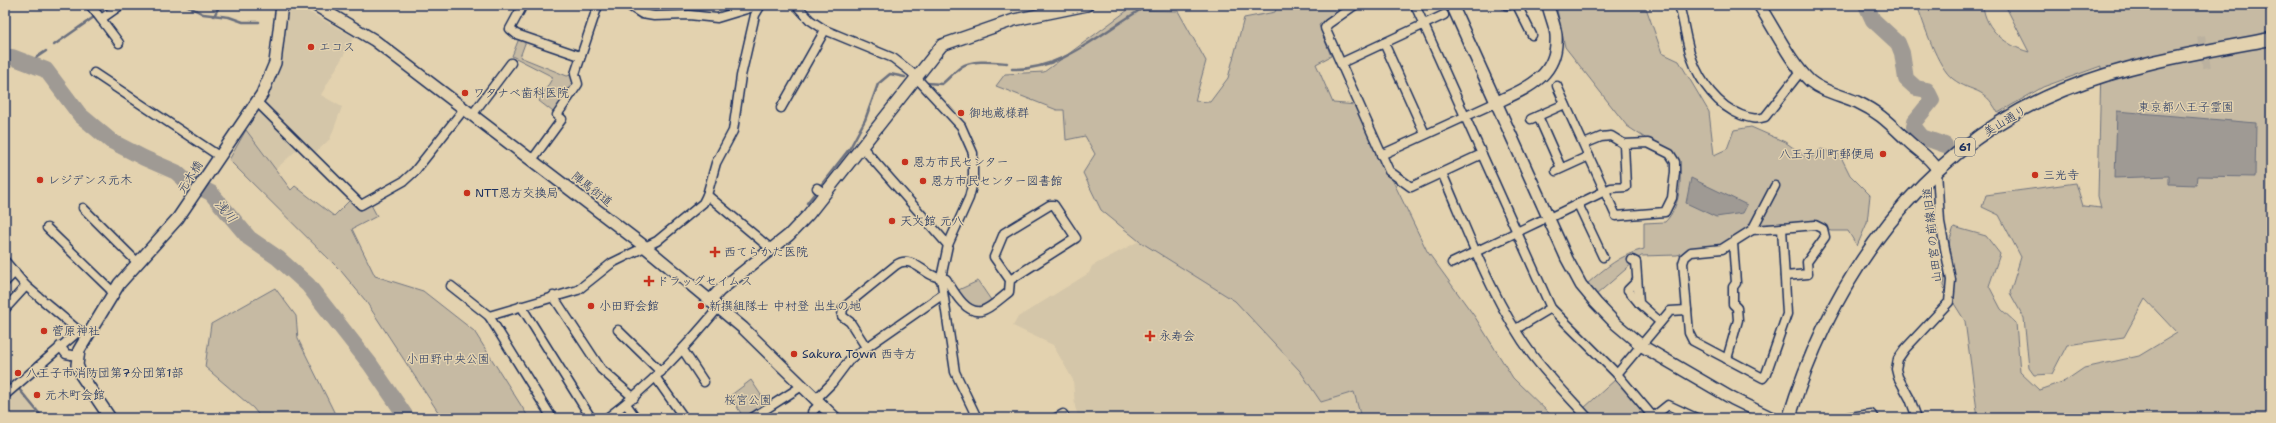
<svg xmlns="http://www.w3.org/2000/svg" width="2276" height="423" font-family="'Shantell Sans','Klee One',sans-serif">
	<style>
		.built { fill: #d4c6a9 }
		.green { fill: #c6baa3; stroke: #707480 }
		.water { fill: #9f9a94; stroke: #6a6f7e }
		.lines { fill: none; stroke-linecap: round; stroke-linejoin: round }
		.stream { stroke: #6a6f7e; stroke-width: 2.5 }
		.river { stroke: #9f9a94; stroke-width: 16 }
		.street-tunnel { stroke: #bbb19f; stroke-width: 8; stroke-dasharray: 8 4; stroke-linecap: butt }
		.street-casing { stroke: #1b2f5e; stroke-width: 11 }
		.secondary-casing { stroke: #1b2f5e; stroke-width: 14 }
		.primary-casing { stroke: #1b2f5e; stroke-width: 15 }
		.street { stroke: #e3d2af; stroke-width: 8 }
		.secondary { stroke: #e3d2af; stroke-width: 11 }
		.primary { stroke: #e3d2af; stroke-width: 12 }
		.poi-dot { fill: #c8321e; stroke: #e3d2af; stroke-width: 1.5 }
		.labels { text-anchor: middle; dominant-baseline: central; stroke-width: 3; stroke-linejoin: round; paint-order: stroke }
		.shield { fill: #e3d2af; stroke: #576076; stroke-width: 1 }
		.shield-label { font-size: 11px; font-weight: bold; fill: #1b2f5e }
		.poi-label { font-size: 12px; fill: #1b2f5e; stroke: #e3d2af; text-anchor: start }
		.park-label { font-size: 12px; fill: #2c3d65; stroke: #e3d2af }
		.street-label { font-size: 12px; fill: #1b2f5e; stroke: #e3d2af }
		.water-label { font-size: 13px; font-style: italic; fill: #2f3f66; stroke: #e3d2af }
	</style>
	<rect width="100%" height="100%" fill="#e3d2af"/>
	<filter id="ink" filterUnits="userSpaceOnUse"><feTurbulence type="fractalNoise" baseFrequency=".025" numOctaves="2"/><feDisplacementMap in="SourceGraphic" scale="8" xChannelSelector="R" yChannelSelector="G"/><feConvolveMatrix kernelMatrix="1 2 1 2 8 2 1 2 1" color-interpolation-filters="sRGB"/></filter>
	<g filter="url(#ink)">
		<!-- built -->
		<g class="built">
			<path d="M298 6 354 37 321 95 342 107 330 139 311 157 300 147 276 169 246 130 275 83 281 64 286 12 289 8Z"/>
			<path d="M1139 241 1235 301 1300 371 1321 402 1354 392 1360 414 1358 418H1079L1075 407 1073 380 1053 345 1013 326 1018 317 1089 273 1092 266Z"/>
			<path d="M17 389 38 411 33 418H5V398Z"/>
		</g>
		<!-- green -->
		<g class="green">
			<path d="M637 5H751L649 16Z"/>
			<path d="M1277 5H1345L1319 25 1331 56 1316 64 1333 103 1356 105 1427 251 1475 317 1513 378 1554 418H1358L1360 414 1354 392 1321 402 1300 371 1235 301 1139 241 1101 210 1083 173 1095 154 1085 136 1066 140 1064 110H1057L996 86 1005 74 1044 72 1128 10 1178 11 1206 61 1195 101 1210 102 1228 78 1244 18 1275 12Z"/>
			<path d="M1556 5H1645L1662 53 1679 61 1709 112 1714 155 1727 149 1734 130 1751 127 1785 142 1809 159 1821 149 1840 155 1850 175 1870 195 1867 223 1857 246 1848 231H1831L1810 224 1752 229 1723 249 1693 251 1677 255 1641 256 1596 295 1587 284C1605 268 1620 255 1644 249V223L1665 222C1680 207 1683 180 1678 160L1627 126 1565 47Z"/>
			<path d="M1917 5H1983C1985 30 2007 46 2029 52L2005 5H2271V418H1978L1965 321 1943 286 1950 239 1954 227 1986 236 2000 254 1989 286 2001 309 2016 323 2020 372 2039 390 2065 381 2084 368 2139 356 2177 333 2145 299 2124 337 2067 345 2052 374 2034 375 2029 368 2024 318 2010 293 2021 257 1999 215 1982 207 1986 195 2076 183 2083 206 2101 208 2098 196 2101 66 2043 87 1998 113C1983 85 1973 94 1953 79 1937 67 1924 24 1917 5Z"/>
			<path d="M520 36 527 38 520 57 567 76 575 74 578 84 557 115 539 101 553 77 512 56Z"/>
			<path d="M246 130 291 190 295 186 334 216 353 197 361 205 369 201 377 216 352 229 375 276 423 291 474 331 529 418H442L365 300 341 271 229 160Z"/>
			<path d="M978 281 993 303 980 311 954 292Z"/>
			<path d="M275 288 296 316 298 339 337 418H261L253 408 205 367 211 324Z"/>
			<path d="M1616 379 1647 418H1593L1584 408Z"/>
			<path d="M751 380 767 404 744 418 730 396Z"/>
		</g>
		<!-- water -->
		<g class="water">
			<path d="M2117 111 2256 123 2255 177 2197 176 2196 185 2169 184V176L2115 178Z"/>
			<path d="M1691 178 1747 205 1743 213 1716 217 1686 203Z"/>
		</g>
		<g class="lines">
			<!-- stream -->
			<g class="stream">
				<path d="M186 5 203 14 229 17 243 22H259"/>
				<path d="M214 16 220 5"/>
				<path d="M54 45 94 17"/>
				<path d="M28 63 46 51"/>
				<path d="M1012 69C1065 71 1105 28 1149 5"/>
				<path d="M926 83 942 84C948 79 954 72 961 67 972 59 994 62 1007 63"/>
				<path d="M807 203 850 148 865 120 878 84 890 74 905 77"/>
				<path d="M5 380 12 385"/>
				<path d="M19 389 43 418"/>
			</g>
			<!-- river -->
			<g class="river">
				<path d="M1866 5 1873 20 1898 43 1902 53 1906 79 1916 88 1927 90 1932 100 1915 121 1914 127 1922 137 1945 145"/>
				<path d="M5 57H12L46 70 80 115 111 141 144 158 176 172 185 180 211 193 249 238 278 258 308 285 370 364 407 418"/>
			</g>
			<!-- street-tunnel -->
			<path class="street-tunnel" d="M2201 36 2207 68"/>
			<defs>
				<g id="street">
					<path d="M90 5 101 19 121 5"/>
					<path d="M523 5 510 29 516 34 580 56"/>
					<path d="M628 5 642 14 654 16 689 15 717 18 760 5"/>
					<path d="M796 5 810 20 825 30 893 58 911 72 961 126 973 153V182L969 198 948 245 941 278 955 372 977 418"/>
					<path d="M1355 5 1328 24 1325 28 1389 171 1411 187 1482 154"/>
					<path d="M1415 5 1551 308 1617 374 1654 418"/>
					<path d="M1506 5H1509"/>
					<path d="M1517 5 1532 35"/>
					<path d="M1679 5C1684 22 1686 42 1692 59 1700 82 1718 106 1741 115 1749 118 1756 120 1765 117L1801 71"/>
					<path d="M328 12 335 5"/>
					<path d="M101 19 119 43"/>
					<path d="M1384 43 1425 134"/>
					<path d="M1341 63 1444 15"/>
					<path d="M94 73 219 156"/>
					<path d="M1557 86 1616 216 1665 212 1672 198 1675 172V162L1670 154 1648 143 1624 144 1611 136 1601 137 1584 144"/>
					<path d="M257 102 361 205 404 181 415 171 464 109"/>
					<path d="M781 108 825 30"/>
					<path d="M472 115 511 63"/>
					<path d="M1538 116 1561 168"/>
					<path d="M1531 119 1565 104"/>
					<path d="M862 147 948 245"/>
					<path d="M1381 155 1497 102"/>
					<path d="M532 160 562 119 557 115 578 84 575 74 598 5"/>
					<path d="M1556 171 1589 156"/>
					<path d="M1442 173C1469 235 1493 302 1533 356 1550 378 1570 398 1588 418"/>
					<path d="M817 188 825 194"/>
					<path d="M707 195 771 249"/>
					<path d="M1578 204 1603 257"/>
					<path d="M83 208 137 262"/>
					<path d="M1549 218 1611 188 1626 187 1624 144"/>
					<path d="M47 228 114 293"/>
					<path d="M1782 228 1787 314 1766 374 1763 378 1693 341 1689 333 1683 263 1685 257 1691 252 1722 249 1752 230Z"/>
					<path d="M1782 228 1815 225 1823 229 1825 237 1807 262 1808 274 1785 276"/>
					<path d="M1752 230 1775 186"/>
					<path d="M1632 260 1636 262 1639 303 1660 322"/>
					<path d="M5 261 26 286 79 331"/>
					<path d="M1452 263 1540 221"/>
					<path d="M1637 281 1628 290 1639 303"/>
					<path d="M5 282 15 272"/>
					<path d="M451 286 489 316"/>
					<path d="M553 296 601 369 634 398"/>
					<path d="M521 306 591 418"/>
					<path d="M5 309 26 286"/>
					<path d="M1516 329 1551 308"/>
					<path d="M618 330 661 372"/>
					<path d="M60 346 66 354 77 356"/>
					<path d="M866 347 850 322 842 316 843 308 896 265C910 255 921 271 934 276 937 278 942 278 946 279 953 290 965 314 981 311 990 309 1001 298 1009 292L1010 280 994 257 1004 233 1050 205H1054L1076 238 1010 280"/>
					<path d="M683 350 704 382"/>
					<path d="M1727 359 1738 320 1737 308 1733 304V287L1736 283 1733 243"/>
					<path d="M1617 374 1670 311 1687 310"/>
					<path d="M656 378 682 415"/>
					<path d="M5 395 79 331H86L89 334"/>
					<path d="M816 399 832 383 850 359 942 295"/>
					<path d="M626 404 636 418"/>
					<path d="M1653 417 1668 405 1696 418"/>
					<path d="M552 418 489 316 578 290 612 263 657 241 703 203 707 195 716 163 733 131 741 76 755 15 761 5"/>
					<path d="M607 418C650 386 685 348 719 307"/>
					<path d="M752 418 802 386"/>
					<path d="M813 418 812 412 820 404"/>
					<path d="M1056 418 1063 414 1065 418"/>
					<path d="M1843 418 1871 414 1874 418"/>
					<path d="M1917 418 1910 399 1898 377 1896 369 1898 359 1905 349 1949 302 1951 280 1940 222 1937 170"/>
				</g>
				<g id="secondary">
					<path d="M315 5 374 40 644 246 743 328 835 418"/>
					<path d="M1452 5 1567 259 1581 285 1596 303 1616 324 1642 346 1733 399 1772 418"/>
					<path d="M1759 5C1774 28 1790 62 1810 81 1823 92 1841 95 1857 102 1879 112 1890 124 1907 140 1918 151 1929 156 1937 169"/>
					<path d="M1497 102C1527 88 1559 76 1556 35 1555 25 1550 15 1548 5"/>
					<path d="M711 300 719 291 789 235 808 215 942 45 1014 20 1087 5"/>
					<path d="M110 418 81 375 77 365 79 350 119 284 178 218 262 94 275 63 282 5"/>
				</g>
				<path id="primary" d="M1789 418C1832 277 1923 147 2063 90 2130 63 2200 52 2271 39"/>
			</defs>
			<!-- street casing -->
			<use href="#street" class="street-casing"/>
			<!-- secondary casing -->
			<use href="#secondary" class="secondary-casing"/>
			<!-- primary casing -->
			<use href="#primary" class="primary-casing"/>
			<!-- street -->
			<use href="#street" class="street"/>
			<!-- secondary -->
			<use href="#secondary" class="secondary"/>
			<!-- primary -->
			<use href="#primary" class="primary"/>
		</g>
	</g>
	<!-- markers -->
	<g class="poi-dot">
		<circle cx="311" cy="47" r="4"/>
		<circle cx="465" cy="93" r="4"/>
		<circle cx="961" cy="113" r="4"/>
		<circle cx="1883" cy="154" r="4"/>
		<circle cx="905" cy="162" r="4"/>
		<circle cx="2035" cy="175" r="4"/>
		<circle cx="40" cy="180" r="4"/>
		<circle cx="923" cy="181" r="4"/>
		<circle cx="467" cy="193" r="4"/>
		<circle cx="892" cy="221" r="4"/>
		<path d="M713 246h4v4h4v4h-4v4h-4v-4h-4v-4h4z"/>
		<path d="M647 275h4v4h4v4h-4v4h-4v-4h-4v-4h4z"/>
		<circle cx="591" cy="306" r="4"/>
		<circle cx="701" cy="306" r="4"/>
		<circle cx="44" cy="331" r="4"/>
		<path d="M1148 330h4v4h4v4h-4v4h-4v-4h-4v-4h4z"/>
		<circle cx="794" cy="354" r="4"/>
		<circle cx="18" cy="373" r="4"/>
		<circle cx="37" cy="395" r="4"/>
	</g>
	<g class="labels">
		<!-- shield labels -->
		<rect class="shield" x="1955" y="138" width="20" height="18" rx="3"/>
		<g class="shield-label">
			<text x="1965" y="147">61</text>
		</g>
		<!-- poi labels -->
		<g class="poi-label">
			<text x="319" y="47">エコス</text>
			<text x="473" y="93">ワタナベ歯科医院</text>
			<text x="969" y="113">御地蔵様群</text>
			<text x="1875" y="154" text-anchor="end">八王子川町郵便局</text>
			<text x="913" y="162">恩方市民センター</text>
			<text x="2043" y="175">三光寺</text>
			<text x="48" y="180">レジデンス元木</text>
			<text x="931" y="181">恩方市民センター図書館</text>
			<text x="475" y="193">NTT恩方交換局</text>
			<text x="900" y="221">天文館 元八</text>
			<text x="724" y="252">西てらかた医院</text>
			<text x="657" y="281">ドラッグセイムス</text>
			<text x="599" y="306">小田野会館</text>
			<text x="709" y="306">新撰組隊士 中村登 出生の地</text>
			<text x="52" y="331">菅原神社</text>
			<text x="1159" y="336">永寿会</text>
			<text x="802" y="354">Sakura Town 西寺方</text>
			<text x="26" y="373">八王子市消防団第7分団第1部</text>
			<text x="45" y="395">元木町会館</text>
		</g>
		<!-- park labels -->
		<g class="park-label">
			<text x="2186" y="107">東京都八王子霊園</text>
			<text x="448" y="359">小田野中央公園</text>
			<text x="748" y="400">桜宮公園</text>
		</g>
		<!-- street labels -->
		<g class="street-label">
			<text transform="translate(2005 121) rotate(-31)">美山通り</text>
			<text transform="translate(190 177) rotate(-57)">元木橋</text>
			<text transform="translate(592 189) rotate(38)">陣馬街道</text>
			<text transform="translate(1932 235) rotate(-96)">山田宮の前線旧道</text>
		</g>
		<!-- water labels -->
		<g class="water-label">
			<text transform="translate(226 211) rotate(49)">浅川</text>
		</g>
	</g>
	<!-- margin -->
	<rect width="2276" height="423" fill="none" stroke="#e3d2af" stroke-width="20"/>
	<rect x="10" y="10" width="2256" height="403" fill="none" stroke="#1b2f5e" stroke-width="1.5" filter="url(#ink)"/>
</svg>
